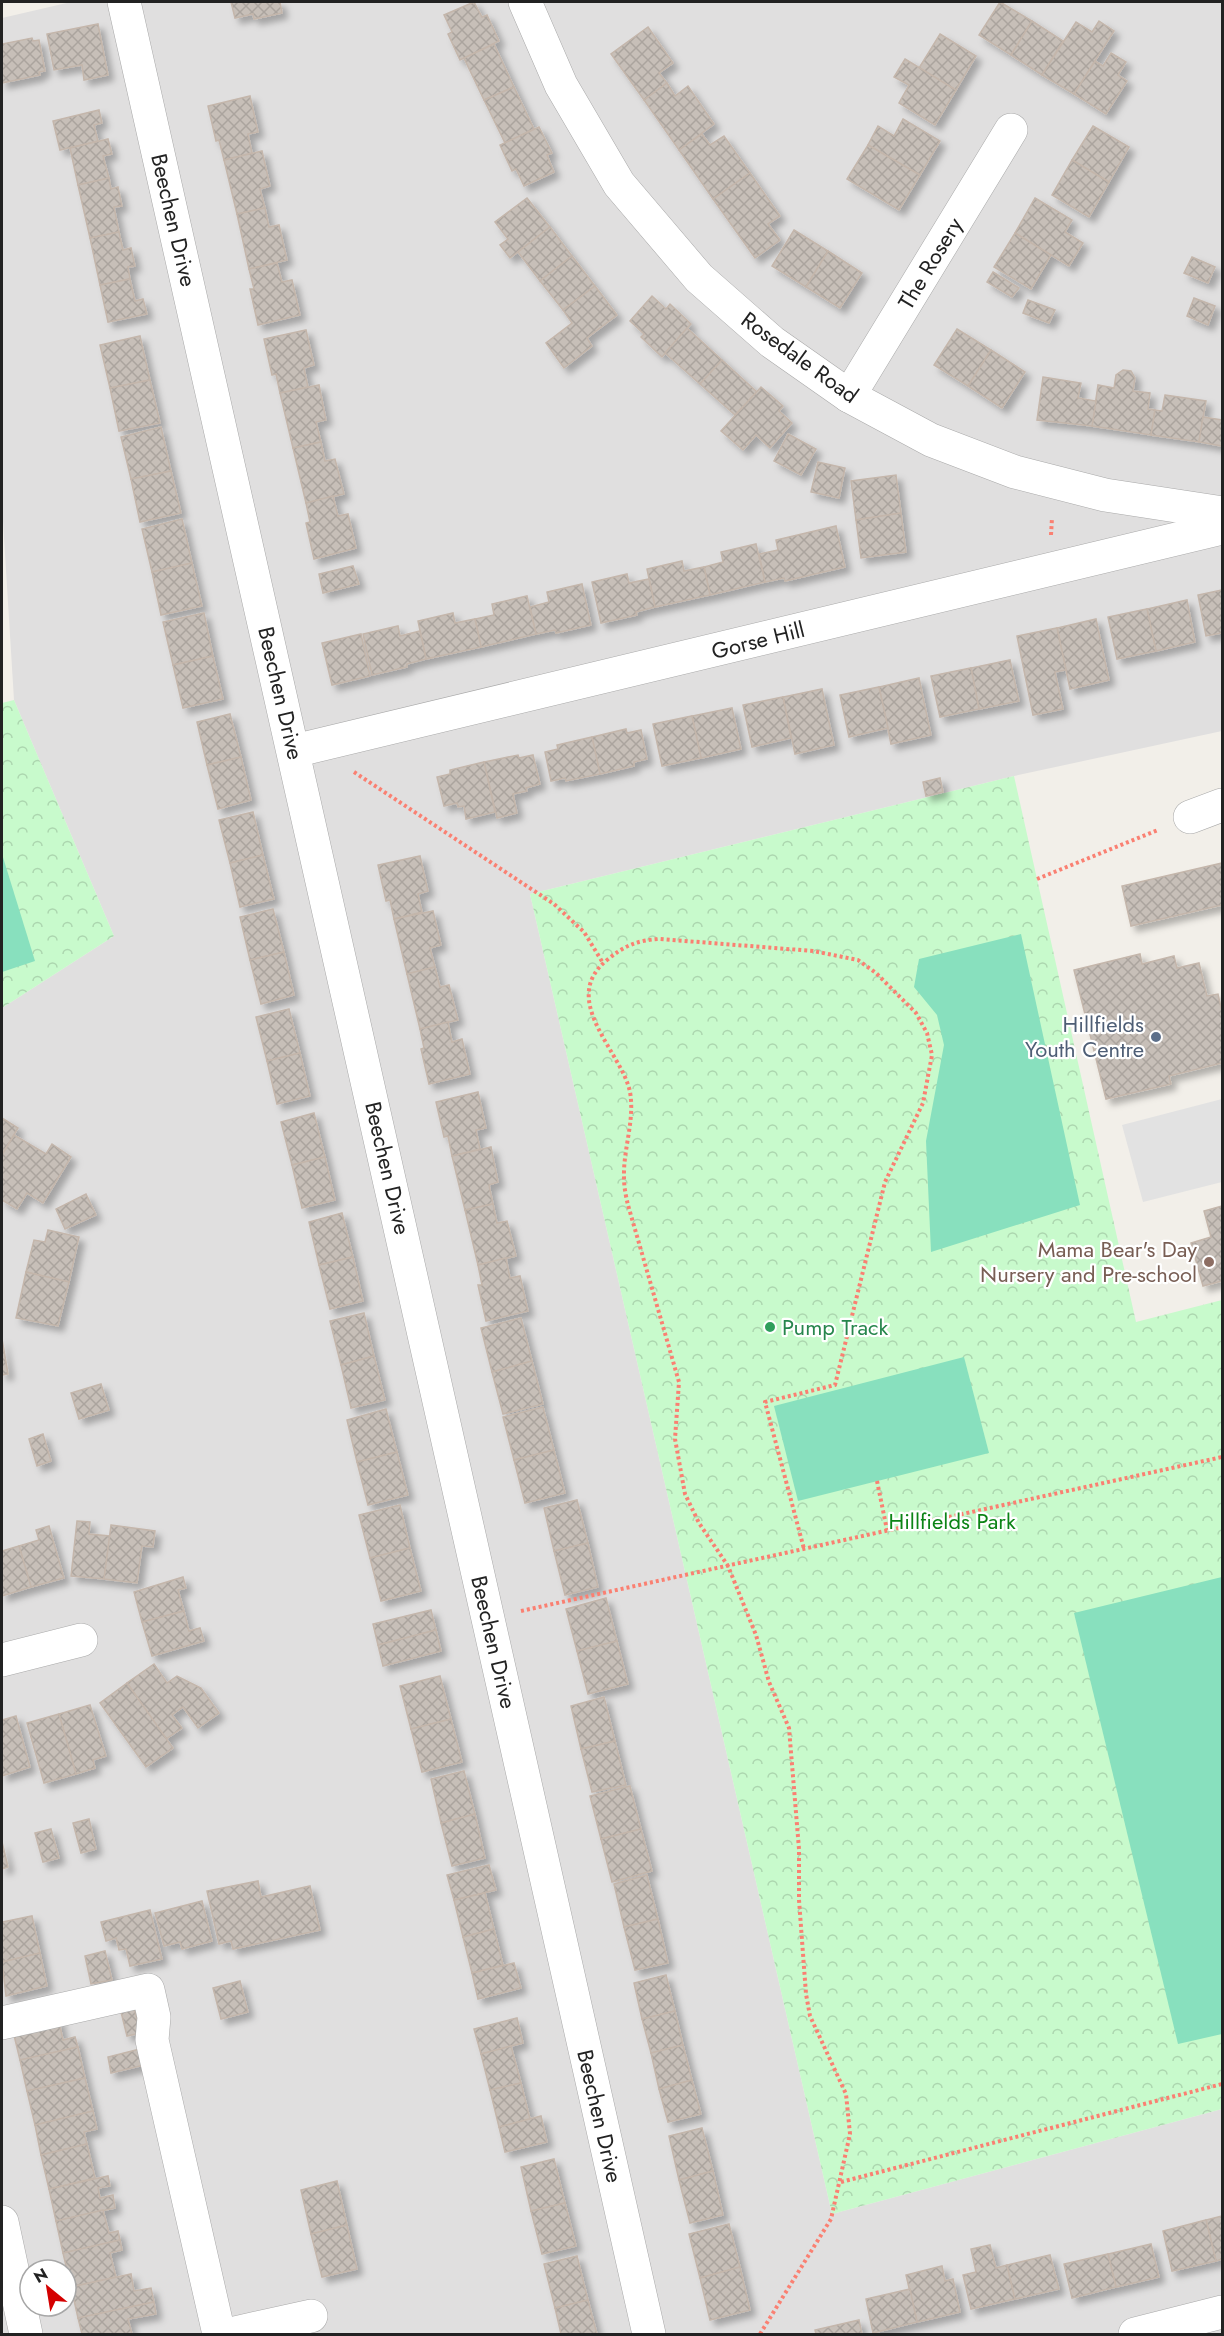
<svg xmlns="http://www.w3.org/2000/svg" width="1224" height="2336" font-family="Jost,sans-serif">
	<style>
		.residential { fill: #e0dfdf; fill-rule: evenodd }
		.park { fill: url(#park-crowns) }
		.pitch { fill: #88e0be }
		.parking { fill: #e2e2e2 }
		.building { fill: url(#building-cross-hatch); stroke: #c4b6ab; stroke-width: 1.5; filter: url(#shadow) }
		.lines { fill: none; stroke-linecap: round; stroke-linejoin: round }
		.minor-casing { stroke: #a9a9a9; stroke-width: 34 }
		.path { stroke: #fa8072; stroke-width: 4; stroke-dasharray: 3 3; stroke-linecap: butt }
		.minor { stroke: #fff; stroke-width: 33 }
		.service-dot { fill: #5c6f8a; stroke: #fff; stroke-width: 2 }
		.education-dot { fill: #8d6e63; stroke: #fff; stroke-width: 2 }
		.leisure-dot { fill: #2e9e5b; stroke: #fff; stroke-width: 2 }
		.labels { text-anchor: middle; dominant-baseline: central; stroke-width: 4.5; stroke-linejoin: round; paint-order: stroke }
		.street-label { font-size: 22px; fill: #222; stroke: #fff }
		.service-label { font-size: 22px; fill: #4e5e75; stroke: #fff; text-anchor: end }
		.education-label { font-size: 22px; fill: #785e54; stroke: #fff; text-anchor: end }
		.leisure-label { font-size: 22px; fill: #27864d; stroke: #fff; text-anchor: start }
		.park-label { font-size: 22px; fill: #0c8416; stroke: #fff }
	</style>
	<defs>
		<pattern id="park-crowns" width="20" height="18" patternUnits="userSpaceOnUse" patternTransform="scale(1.5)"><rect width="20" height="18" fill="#c8facc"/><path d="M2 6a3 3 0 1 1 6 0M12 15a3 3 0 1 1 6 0" fill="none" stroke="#acd6af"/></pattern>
		<pattern id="building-cross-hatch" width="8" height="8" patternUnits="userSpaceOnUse" patternTransform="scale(1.5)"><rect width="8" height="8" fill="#c7bfb8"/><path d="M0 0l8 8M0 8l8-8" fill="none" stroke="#aba49e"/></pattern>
		<filter id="shadow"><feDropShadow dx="5.5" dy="5.5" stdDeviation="3" flood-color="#0004"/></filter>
	</defs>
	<rect width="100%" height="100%" fill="#f2efe9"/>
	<!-- residential -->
	<path class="residential" d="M71 2H1222V731L1014 776 530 894 832 2214 1222 2109V2334H2V1008L114 936 14 700 2 505V18ZM30 2270H66V2306H30Z"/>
	<!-- park -->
	<g class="park">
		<path d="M14 700 114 936 2 1008V703Z"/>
		<path d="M1014 776 1136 1322 1222 1300V2109L832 2214 530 894Z"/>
	</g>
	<!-- pitch -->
	<g class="pitch">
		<path d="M2 854 35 961 2 972Z"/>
		<path d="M1021 934 1080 1205 931 1252 926 1141 944 1045 937 1015 914 987 919 959Z"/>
		<path d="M964 1357 989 1453 798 1501 774 1406Z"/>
		<path d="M1222 1577V2034L1178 2044 1074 1613Z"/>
	</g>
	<!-- parking -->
	<path class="parking" d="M1222 1099V1182L1143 1202 1122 1125Z"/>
	<!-- building -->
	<g class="building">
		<path d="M231 2H280L282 13 254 19 253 14 235 18Z"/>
		<path d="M474 2 482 17 487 15 499 41 460 60 448 34 452 32 444 15Z"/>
		<path d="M1000 2 1032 21 1011 55 979 35Z"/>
		<path d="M1032 21 1063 41 1042 75 1011 55Z"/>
		<path d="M1099 21 1114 31 1074 94 1042 75 1076 22 1092 32Z"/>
		<path d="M98 24 108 75 84 80 82 65 54 70 47 34Z"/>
		<path d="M648 27 673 63 659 73 667 83 644 100 611 54Z"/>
		<path d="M940 34 976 56 956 90 919 68Z"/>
		<path d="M32 38 33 41 39 40 45 71 39 72 40 75 2 83V44Z"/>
		<path d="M494 44 514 87 484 100 464 58Z"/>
		<path d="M1111 53 1126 62 1118 75 1127 81 1106 114 1074 94 1095 61 1103 66Z"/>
		<path d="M905 59 956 90 935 125 899 103 909 85 894 77Z"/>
		<path d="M667 83 675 96 688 86 714 124 679 150 644 100Z"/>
		<path d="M514 87 534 129 505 143 484 100Z"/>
		<path d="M250 96 258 132 248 134 252 153 224 160 219 140 216 141 208 106Z"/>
		<path d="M99 110 102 123 94 125 98 141 60 150 53 121Z"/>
		<path d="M903 119 940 141 920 175 868 145 878 126 894 136Z"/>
		<path d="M1093 126 1129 147 1109 182 1072 160Z"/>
		<path d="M539 127 552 153 547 155 554 172 524 186 516 169 512 171 500 145Z"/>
		<path d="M702 134 710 145 724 136 750 173 713 199 679 150Z"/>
		<path d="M108 139 112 154 103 156 109 178 78 185 70 148Z"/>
		<path d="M868 145 920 175 899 210 847 179Z"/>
		<path d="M262 151 270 186 260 189 265 208 237 214 224 160Z"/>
		<path d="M1072 160 1109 182 1089 217 1052 195Z"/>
		<path d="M750 173 780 216 768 224 780 240 755 258 713 199Z"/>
		<path d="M109 178 111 189 118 187 122 206 114 207 119 232 90 238 78 185Z"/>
		<path d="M527 198 550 227 510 258 500 245 508 239 495 222Z"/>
		<path d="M1035 198 1072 220 1065 232 1083 243 1069 266 1015 233Z"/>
		<path d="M265 208 269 227 279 225 287 260 249 269 237 214Z"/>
		<path d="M550 227 572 256 540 281 518 252Z"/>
		<path d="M794 230 828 251 806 287 772 266Z"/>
		<path d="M119 232 123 250 131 248 135 266 128 267 130 279 100 285 90 238Z"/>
		<path d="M1015 233 1051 255 1031 289 994 267Z"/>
		<path d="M828 251 862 273 840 308 806 287Z"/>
		<path d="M572 256 595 286 563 310 540 281Z"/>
		<path d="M1192 257 1215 267 1208 283 1184 273Z"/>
		<path d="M277 263 282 282 292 280 300 315 258 325 250 289H254L249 269Z"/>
		<path d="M993 272 1019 288 1012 297 987 282Z"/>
		<path d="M130 279 135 301 143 299 147 314 108 322 100 285Z"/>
		<path d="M595 286 617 315 587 338 592 346 564 368 546 343 572 323 563 310Z"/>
		<path d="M652 296 666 309 670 304 691 324 662 357 641 337 644 334 630 321Z"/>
		<path d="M1194 298 1215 306 1208 325 1187 316Z"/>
		<path d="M1028 300 1055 310 1049 323 1023 313Z"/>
		<path d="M687 328 722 360 700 384 665 353Z"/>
		<path d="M957 329 991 350 968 386 934 365Z"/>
		<path d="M306 330 314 365 304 368 308 387 280 393 276 374 272 375 264 339Z"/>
		<path d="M140 336 150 380 110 388 100 345Z"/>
		<path d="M991 350 1025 372 1002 408 968 386Z"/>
		<path d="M722 360 757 392 735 415 700 384Z"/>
		<path d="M1123 370 1131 371 1135 378 1133 391 1150 393 1148 409 1155 410 1151 435 1092 426 1098 385 1114 388 1116 375Z"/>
		<path d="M1043 377 1081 383 1078 398 1096 401 1092 426 1037 420Z"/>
		<path d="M150 380 160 423 119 431 110 388Z"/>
		<path d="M319 385 326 420 316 422 321 442 293 448 280 393Z"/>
		<path d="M761 387 783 406 779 411 792 423 770 448 756 435 743 450 721 431Z"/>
		<path d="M1165 395 1206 401 1199 442 1151 435 1155 410 1162 411Z"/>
		<path d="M1203 417 1222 420V446L1199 442Z"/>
		<path d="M161 427 171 471 131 479 121 437Z"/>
		<path d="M788 434 816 449 801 475 774 461Z"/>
		<path d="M321 442 325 461 335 459 344 494 306 503 293 448Z"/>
		<path d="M818 462 845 468 839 498 811 492Z"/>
		<path d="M171 471 181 513 140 522 131 479Z"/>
		<path d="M896 475 901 513 856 520 851 481Z"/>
		<path d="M333 496 338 516 348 514 356 548 314 559 306 523 310 522 306 503Z"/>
		<path d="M901 513 906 552 861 558 856 520Z"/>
		<path d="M182 519 192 563 152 572 142 529Z"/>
		<path d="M836 526 845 567 785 581 784 578 765 582 759 554 778 550 776 540Z"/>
		<path d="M756 544 765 582 710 595 704 567 723 562 721 552Z"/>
		<path d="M682 561 684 571 704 567 710 595 655 607 647 569Z"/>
		<path d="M192 563 202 606 161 615 152 572Z"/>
		<path d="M353 566 359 584 323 593 319 574Z"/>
		<path d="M627 574 629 583 649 579 655 607 636 612 637 615 601 623 592 582Z"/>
		<path d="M582 584 591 625 556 633 555 630 536 634 530 607 549 602 547 592Z"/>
		<path d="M1222 590V633L1206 636 1198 595Z"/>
		<path d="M527 596 536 634 481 647 475 619 494 615 492 604Z"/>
		<path d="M1187 600 1195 642 1156 651 1147 609Z"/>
		<path d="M1147 609 1156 651 1117 659 1108 617Z"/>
		<path d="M204 613 213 656 173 665 163 622Z"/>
		<path d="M453 613 455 623 475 619 481 647 426 659 418 621Z"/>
		<path d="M1096 619 1109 680 1070 689 1057 628Z"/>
		<path d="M398 626 400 636 420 631 426 659 407 664V667L372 675 363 634Z"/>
		<path d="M1057 628 1066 670 1055 672 1063 709 1033 715 1017 636Z"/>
		<path d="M361 634 370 676 332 685 322 643Z"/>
		<path d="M213 656 223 699 183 708 173 665Z"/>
		<path d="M1010 660 1019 701 979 709 971 668Z"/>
		<path d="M971 668 979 709 940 717 931 676Z"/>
		<path d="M919 678 931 735 891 744 879 687Z"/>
		<path d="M879 687 888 728 849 737 840 695Z"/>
		<path d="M822 689 834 745 795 754 783 697Z"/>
		<path d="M783 697 791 738 752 747 743 705Z"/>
		<path d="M732 708 741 749 701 758 692 716Z"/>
		<path d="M230 714 241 757 207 765 197 722Z"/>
		<path d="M692 716 701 758 662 766 653 724Z"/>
		<path d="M626 729 627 733 641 730 647 759 634 762V766L600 774 592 737Z"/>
		<path d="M592 737 600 774 566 781 565 778 551 781 545 752 558 749 557 745Z"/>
		<path d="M518 755 519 758 533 755 540 784 526 788 527 791 513 794 517 813 497 818 484 762Z"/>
		<path d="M241 757 251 800 218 809 207 765Z"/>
		<path d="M484 762 495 812 466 819 464 806 458 807 457 803 444 806 437 777 450 774V770Z"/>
		<path d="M940 778 943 792 926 796 923 782Z"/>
		<path d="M253 812 263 855 230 863 219 820Z"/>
		<path d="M263 855 274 899 240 907 230 863Z"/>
		<path d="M420 856 428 891 418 894 422 912 394 919 390 900 386 901 378 865Z"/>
		<path d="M1222 863V905L1131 926 1122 886Z"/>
		<path d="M273 909 284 952 250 960 240 917Z"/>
		<path d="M433 911 441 945 430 948 435 967 407 974 394 919Z"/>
		<path d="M284 952 294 995 261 1004 250 960Z"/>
		<path d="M1140 954 1142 964 1174 956 1177 968 1199 963 1207 996 1218 994 1222 1012V1063L1169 1076 1171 1084 1106 1099 1074 970Z"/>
		<path d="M435 967 440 987 449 985 458 1020 420 1029 407 974Z"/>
		<path d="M289 1009 300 1053 267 1061 256 1017Z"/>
		<path d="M448 1022 452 1042 462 1039 470 1074 429 1084 421 1049 424 1048 420 1029Z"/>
		<path d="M300 1053 310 1096 277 1104 267 1061Z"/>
		<path d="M478 1092 486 1128 476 1130 480 1149 452 1156 448 1136 444 1137 436 1102Z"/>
		<path d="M314 1113 325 1157 292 1165 281 1122Z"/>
		<path d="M2 1118 18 1128 2 1155Z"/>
		<path d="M14 1135 46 1154 52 1144 71 1157 43 1203 27 1193 17 1209 2 1200V1155Z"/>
		<path d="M491 1147 498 1182 489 1185 493 1204 465 1210 452 1156Z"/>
		<path d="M325 1157 335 1200 302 1208 292 1165Z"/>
		<path d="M86 1194 96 1215 65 1229 56 1209Z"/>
		<path d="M493 1204 497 1223 507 1221 516 1256 478 1265 465 1210Z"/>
		<path d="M1222 1206V1281L1203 1286 1191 1243 1211 1237 1204 1211Z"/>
		<path d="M342 1213 353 1257 319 1265 309 1222Z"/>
		<path d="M48 1230 79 1237 69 1282 26 1272 34 1240 45 1242Z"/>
		<path d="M353 1257 363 1301 330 1309 319 1265Z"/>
		<path d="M506 1258 510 1278 520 1276 528 1311 486 1321 478 1285H482L478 1265Z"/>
		<path d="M26 1272 69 1282 58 1326 16 1318Z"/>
		<path d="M364 1313 374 1356 341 1365 330 1321Z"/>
		<path d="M521 1318 532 1361 492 1372 481 1328Z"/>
		<path d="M2 1339 8 1374 2 1375Z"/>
		<path d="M374 1356 385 1400 351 1408 341 1365Z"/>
		<path d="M532 1361 543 1404 503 1414 492 1372Z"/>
		<path d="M101 1384 109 1410 79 1419 71 1393Z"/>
		<path d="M543 1407 554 1450 514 1460 503 1417Z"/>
		<path d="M386 1409 397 1452 357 1462 347 1420Z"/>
		<path d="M43 1434 51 1461 37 1466 29 1439Z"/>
		<path d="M554 1450 565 1493 525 1503 514 1460Z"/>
		<path d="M397 1452 408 1495 368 1505 357 1462Z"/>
		<path d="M577 1500 588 1543 554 1551 544 1508Z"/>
		<path d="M400 1505 410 1548 370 1558 359 1515Z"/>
		<path d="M77 1521 90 1522 89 1534 110 1536 104 1579 71 1576Z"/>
		<path d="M111 1525 155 1531 153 1547 142 1546 137 1583 104 1579Z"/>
		<path d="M49 1526 64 1578 31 1587 19 1546 39 1540 36 1530Z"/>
		<path d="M588 1543 598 1587 565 1595 554 1551Z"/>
		<path d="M19 1546 31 1587 2 1596V1551Z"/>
		<path d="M410 1548 421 1591 381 1601 370 1558Z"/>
		<path d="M183 1577 186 1588 178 1590 184 1611 142 1622 134 1592Z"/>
		<path d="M606 1598 617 1641 577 1651 566 1609Z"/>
		<path d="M431 1610 436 1630 378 1645 373 1624Z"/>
		<path d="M184 1611 189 1631 200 1628 204 1641 152 1656 142 1622Z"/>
		<path d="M436 1630 441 1651 383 1666 378 1645Z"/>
		<path d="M617 1641 628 1684 588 1694 577 1651Z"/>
		<path d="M154 1664 167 1683 177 1676 201 1688 219 1713 198 1728 183 1707 172 1715 182 1728 166 1739 127 1683Z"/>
		<path d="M440 1676 451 1719 411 1729 400 1686Z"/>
		<path d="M127 1683 173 1748 146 1767 100 1703Z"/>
		<path d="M604 1697 615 1741 581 1749 571 1706Z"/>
		<path d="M90 1705 106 1756 93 1760 95 1768 76 1774 59 1714Z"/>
		<path d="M59 1714 76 1774 44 1783 27 1723Z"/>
		<path d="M16 1716 30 1767 2 1776V1720Z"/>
		<path d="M451 1719 462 1762 422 1772 411 1729Z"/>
		<path d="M615 1741 626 1785 592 1792 581 1749Z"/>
		<path d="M464 1771 475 1814 441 1823 431 1779Z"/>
		<path d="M630 1786 641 1829 601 1839 590 1796Z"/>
		<path d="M475 1814 485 1858 452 1866 441 1823Z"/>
		<path d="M89 1819 96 1849 81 1853 73 1823Z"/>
		<path d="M51 1829 59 1858 43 1862 35 1833Z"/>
		<path d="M641 1829 652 1871 612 1882 601 1839Z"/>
		<path d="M2 1842 8 1867 2 1869Z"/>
		<path d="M489 1865 496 1890 454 1900 447 1875Z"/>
		<path d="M647 1875 658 1919 624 1927 614 1884Z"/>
		<path d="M258 1881 261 1897 310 1886 320 1930 233 1949 231 1941 219 1944 207 1891Z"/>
		<path d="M485 1893 494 1929 463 1937 454 1900Z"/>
		<path d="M202 1901 212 1941 182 1949 180 1942 164 1946 155 1913Z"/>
		<path d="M150 1910 162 1959 130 1966 126 1949 119 1950 116 1938 106 1941 101 1922Z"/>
		<path d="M32 1916 40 1953 2 1962V1922Z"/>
		<path d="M658 1919 668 1963 635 1970 624 1927Z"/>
		<path d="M494 1929 503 1965 472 1973 463 1937Z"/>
		<path d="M105 1951 112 1980 91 1984 85 1956Z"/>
		<path d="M40 1953 47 1986 6 1996 2 1962Z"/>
		<path d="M514 1963 521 1988 478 1999 472 1973Z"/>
		<path d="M666 1975 675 2011 642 2019 634 1983Z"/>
		<path d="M240 1981 248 2012 221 2019 213 1988Z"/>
		<path d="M134 2008 141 2033 127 2036 121 2012Z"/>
		<path d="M675 2011 683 2045 651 2053 642 2019Z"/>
		<path d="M58 2017 63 2040 75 2037 78 2047 20 2060 12 2027Z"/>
		<path d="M517 2018 523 2043 481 2054 474 2029Z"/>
		<path d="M683 2045 692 2080 659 2089 651 2053Z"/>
		<path d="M511 2046 521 2083 490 2090 481 2054Z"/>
		<path d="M78 2047 85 2078 27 2091 20 2060Z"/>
		<path d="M140 2049 144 2065 111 2073 108 2057Z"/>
		<path d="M85 2078 93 2111 35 2125 27 2091Z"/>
		<path d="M692 2080 701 2114 668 2122 659 2089Z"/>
		<path d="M521 2083 530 2119 499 2127 490 2090Z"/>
		<path d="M93 2111 97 2129 84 2132 87 2144 41 2155 35 2125Z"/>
		<path d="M541 2116 547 2142 505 2152 499 2127Z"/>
		<path d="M702 2128 713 2171 679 2180 669 2136Z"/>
		<path d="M87 2144 95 2178 49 2189 41 2155Z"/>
		<path d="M554 2159 565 2203 531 2211 521 2167Z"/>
		<path d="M713 2171 723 2215 690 2223 679 2180Z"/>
		<path d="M108 2176 110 2186 98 2188 100 2198 113 2195 115 2208 56 2221 49 2189Z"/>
		<path d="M337 2181 347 2225 311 2234 301 2190Z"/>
		<path d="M565 2203 576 2246 542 2254 531 2211Z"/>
		<path d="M103 2210 109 2233 118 2231 120 2240 63 2253 56 2221Z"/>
		<path d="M1222 2216V2259L1216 2261 1206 2220Z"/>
		<path d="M1206 2220 1216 2261 1172 2271 1163 2231Z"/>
		<path d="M729 2224 740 2267 700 2278 689 2234Z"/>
		<path d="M347 2225 357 2269 322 2277 311 2234Z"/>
		<path d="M120 2240 122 2250 110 2253 116 2277 71 2287 63 2253Z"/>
		<path d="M1151 2244 1159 2277 1116 2287 1108 2254Z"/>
		<path d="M990 2245 996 2268 1007 2265 1015 2299 971 2309 963 2275 976 2272 971 2249Z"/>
		<path d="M1108 2254 1116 2287 1072 2298 1064 2264Z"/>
		<path d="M1050 2255 1059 2289 1015 2299 1007 2265Z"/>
		<path d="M577 2256 588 2300 555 2308 544 2264Z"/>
		<path d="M942 2266 945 2281 953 2279 960 2312 917 2322 906 2275Z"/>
		<path d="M740 2267 750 2310 710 2320 700 2278Z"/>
		<path d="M131 2274 134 2291 151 2288 154 2302 78 2318 71 2287Z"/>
		<path d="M910 2289 917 2322 873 2333 866 2299Z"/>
		<path d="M588 2300 597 2334H561L555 2308Z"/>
		<path d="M154 2302 156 2314 128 2319 132 2334H82L78 2318Z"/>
		<path d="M859 2320 862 2334H816L815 2330Z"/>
	</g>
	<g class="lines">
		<defs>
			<g id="minor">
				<path d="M124 2 649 2334"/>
				<path d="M525 2 561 85 619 184 699 278 772 342 849 396 931 440 1015 472 1105 495 1222 513"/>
				<path d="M849 396 1011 130"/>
				<path d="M294 751 1222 528"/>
				<path d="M1190 817 1222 805"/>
				<path d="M2 1660 81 1640"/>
				<path d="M2 2023 148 1990 154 2017 152 2040 219 2334"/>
				<path d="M2 2222 26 2334"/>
				<path d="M230 2334 311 2316"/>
				<path d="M1135 2334 1222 2312"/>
			</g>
		</defs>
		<!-- minor casing -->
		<use href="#minor" class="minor-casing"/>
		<!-- path -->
		<g class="path">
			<path d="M1051 535 1052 518"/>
			<path d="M354 772 554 904 584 932 603 963"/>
			<path d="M1037 879 1158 830"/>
			<path d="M877 1481 887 1530"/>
			<path d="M521 1611 1222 1457"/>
			<path d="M841 2182 1222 2084"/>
			<path d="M760 2334 831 2219 850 2134 846 2094 810 2016 806 1994 799 1900V1849L789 1728 769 1682 756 1635 728 1566 699 1523 685 1494 675 1439 679 1382 628 1205C626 1197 624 1187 624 1178 623 1149 635 1121 630 1092 622 1052 558 1000 607 960 624 946 637 940 660 939L813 951 858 960 876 973 916 1013 927 1033 932 1055 923 1103 885 1182 835 1385 765 1402 804 1549"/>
		</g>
		<!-- minor -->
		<use href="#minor" class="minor"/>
	</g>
	<!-- markers -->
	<circle class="service-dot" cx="1156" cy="1037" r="6"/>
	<circle class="education-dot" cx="1209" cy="1262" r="6"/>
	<circle class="leisure-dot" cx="770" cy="1327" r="6"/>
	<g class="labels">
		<!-- street labels -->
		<g class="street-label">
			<text transform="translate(174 220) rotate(77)">Beechen Drive</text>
			<text transform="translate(930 263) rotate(-59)">The Rosery</text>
			<text transform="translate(800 357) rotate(36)">Rosedale Road</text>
			<text transform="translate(758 640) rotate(-14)">Gorse Hill</text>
			<text transform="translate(281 693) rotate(77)">Beechen Drive</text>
			<text transform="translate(388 1168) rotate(77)">Beechen Drive</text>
			<text transform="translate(494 1642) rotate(77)">Beechen Drive</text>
			<text transform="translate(600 2116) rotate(77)">Beechen Drive</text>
		</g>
		<!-- service labels -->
		<g class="service-label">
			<text x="1144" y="1024">Hillfields<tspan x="1144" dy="25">Youth Centre</tspan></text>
		</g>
		<!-- education labels -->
		<g class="education-label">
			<text x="1197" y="1249">Mama Bear's Day<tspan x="1197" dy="25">Nursery and Pre-school</tspan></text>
		</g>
		<!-- leisure labels -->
		<g class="leisure-label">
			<text x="782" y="1327">Pump Track</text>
		</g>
		<!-- park labels -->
		<g class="park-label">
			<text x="952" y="1521">Hillfields Park</text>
		</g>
	</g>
	<!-- border -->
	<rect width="1224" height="2336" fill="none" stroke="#222222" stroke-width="6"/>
	<!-- north arrow -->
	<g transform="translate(48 2288) rotate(330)"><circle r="28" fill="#ffffff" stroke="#a7a7a7" stroke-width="1.5"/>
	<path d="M0-4.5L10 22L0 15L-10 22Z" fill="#d40000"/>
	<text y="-9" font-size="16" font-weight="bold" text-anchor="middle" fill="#222222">N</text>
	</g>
</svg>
